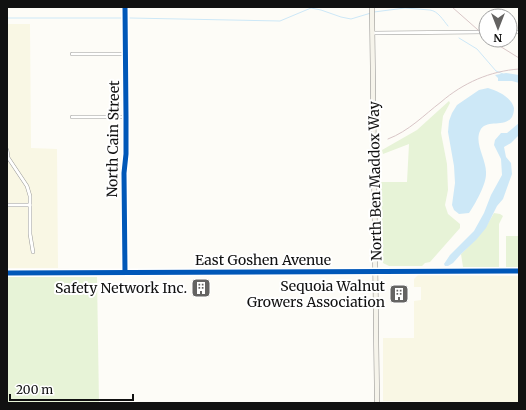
<svg xmlns="http://www.w3.org/2000/svg" width="526" height="410" font-family="Merriweather,serif">
	<style>
		.farmland { fill: #f9f7e4 }
		.green { fill: #e7f3d7 }
		.water { fill: #cde8f7 }
		.lines { fill: none; stroke-linecap: round; stroke-linejoin: round }
		.stream { stroke: #cde8f7; stroke-width: 1 }
		.minor-casing { stroke: #979795; stroke-width: 4 }
		.tertiary-casing { stroke: #979795; stroke-width: 5 }
		.secondary-casing { stroke: #8e8d8b; stroke-width: 5.5 }
		.minor { stroke: #fffffe; stroke-width: 3 }
		.tertiary { stroke: #fffffe; stroke-width: 4 }
		.secondary { stroke: #f6f4eb; stroke-width: 4.5 }
		.rail { stroke: #d9c6c7; stroke-width: 1 }
		.cycleway-casing { stroke: #fff; stroke-width: 8 }
		.cycleway { stroke: #0057b8; stroke-width: 5 }
		.labels { text-anchor: middle; dominant-baseline: central; stroke-width: 4; stroke-linejoin: round; paint-order: stroke }
		.street-label { font-size: 14px; fill: #111; stroke: #fff }
		.poi-label { font-size: 14px; fill: #111; stroke: #fff; text-anchor: end }
	</style>
	<rect width="100%" height="100%" fill="#fdfcf7"/>
	<!-- farmland -->
	<g class="farmland">
		<path d="M7 24H30L31 148 57 149 58 268H7Z"/>
		<path d="M418 275 519 276V403L383 401V338H414V301L421 300V287H414V279Z"/>
	</g>
	<!-- green -->
	<g class="green">
		<path d="M449 101 450 103 443 116 441 133 447 164 448 190 445 205 448 214 460 224V228L430 262 425 263 422 266H389L383 263 381 182H407L409 144 383 154 382 150 417 130Z"/>
		<path d="M494 213 500 214 503 216 499 224V267H463L461 254C475 241 485 230 494 213Z"/>
		<rect x="506" y="236" width="13" height="31"/>
		<path d="M7 277H97L99 403H7Z"/>
	</g>
	<!-- water -->
	<g class="water">
		<path d="M506 73 519 75V83L512 81H498V78L495 75Z"/>
		<path d="M488 88C498 91 511 97 514 108 514 112 513 115 512 117 504 129 486 118 480 131 474 144 487 160 486 174 486 185 475 204 469 213L459 214 454 210 452 205 455 183 454 166 448 132 449 121 452 113 457 105 479 90Z"/>
		<path d="M519 123V135L511 143 504 147 506 157 511 163 512 174 503 199 497 206 486 228 476 240 461 254 453 263 448 266H445L444 264 450 255 474 231 484 213 491 195 502 175 501 159 494 145 495 140 501 133H507Z"/>
	</g>
	<g class="lines">
		<!-- stream -->
		<g class="stream">
			<path d="M374 12 405 8 430 10C438 11 443 20 448 26"/>
			<path d="M7 18H121"/>
			<path d="M130 18 280 21 311 8 321 10 341 17 351 19 371 13"/>
			<path d="M459 38 477 49 496 71 503 74"/>
		</g>
		<defs>
			<g id="minor">
				<path d="M510 32H519"/>
				<path d="M373 33 486 32"/>
				<path d="M72 54H126"/>
				<path d="M72 117H126"/>
				<path d="M7 150 8 156"/>
				<path d="M7 156 27 186 30 196V234L33 252"/>
				<path d="M7 205H30"/>
				<path d="M125 272 124 173 126 154V117L125 7"/>
			</g>
			<path id="tertiary" d="M7 273 519 271"/>
			<path id="secondary" d="M372 7 377 403"/>
		</defs>
		<!-- minor casing -->
		<use href="#minor" class="minor-casing"/>
		<!-- tertiary casing -->
		<use href="#tertiary" class="tertiary-casing"/>
		<!-- secondary casing -->
		<use href="#secondary" class="secondary-casing"/>
		<!-- minor -->
		<use href="#minor" class="minor"/>
		<!-- tertiary -->
		<use href="#tertiary" class="tertiary"/>
		<!-- secondary -->
		<use href="#secondary" class="secondary"/>
		<!-- rail -->
		<g class="rail">
			<path d="M452 7 486 37"/>
			<path d="M490 40 519 58"/>
			<path d="M388 139C409 131 424 115 441 102 463 83 490 71 519 69"/>
		</g>
		<defs>
			<g id="cycleway">
				<path d="M125 272 124 173 126 154V117L125 7"/>
				<path d="M7 273 519 271"/>
			</g>
		</defs>
		<!-- cycleway casing -->
		<use href="#cycleway" class="cycleway-casing"/>
		<!-- cycleway -->
		<use href="#cycleway" class="cycleway"/>
	</g>
	<!-- icons -->
	<defs>
		<symbol id="building-square" viewBox="-11 -11 22 22"><rect x="-9" y="-9" width="18" height="18" rx="4" fill="#646362" stroke="#fff"/><path d="M-4-6H4V6H1V3H-1V6H-4ZM-2.5-4.3h1.7v1.8h-1.7ZM.8-4.3h1.7v1.8H.8ZM-2.5-1h1.7V.8h-1.7ZM.8-1h1.7V.8H.8Z" fill="#fff"/></symbol>
	</defs>
	<g fill-rule="evenodd">
		<use href="#building-square" x="190" y="277" width="22" height="22"/>
		<use href="#building-square" x="388" y="283" width="22" height="22"/>
	</g>
	<g class="labels">
		<!-- street labels -->
		<g class="street-label">
			<text transform="translate(113 139) rotate(-89)">North Cain Street</text>
			<text transform="translate(375 181) rotate(-91)">North Ben Maddox Way</text>
			<text x="263" y="260">East Goshen Avenue</text>
		</g>
		<!-- poi labels -->
		<g class="poi-label">
			<text x="385" y="286">Sequoia Walnut<tspan x="385" dy="16">Growers Association</tspan></text>
			<text x="187" y="288">Safety Network Inc.</text>
		</g>
	</g>
	<!-- border -->
	<rect width="526" height="410" fill="none" stroke="#111111" stroke-width="16"/>
	<!-- north arrow -->
	<g transform="translate(498 28) rotate(180)"><circle r="19" fill="#ffffff" stroke="#a0a0a0"/>
	<path d="M0-3L7 15L0 10L-7 15Z" fill="#646362"/>
	<text y="-6" font-size="11" font-weight="bold" text-anchor="middle" fill="#111111">N</text>
	</g>
	<!-- scale -->
	<path d="M10 394v6h123v-6" fill="none" stroke="#111111" stroke-width="2"/>
	<text x="16" y="394" font-size="12" fill="#111111" stroke="#ffffff" stroke-width="3" paint-order="stroke">200 m</text>
</svg>
